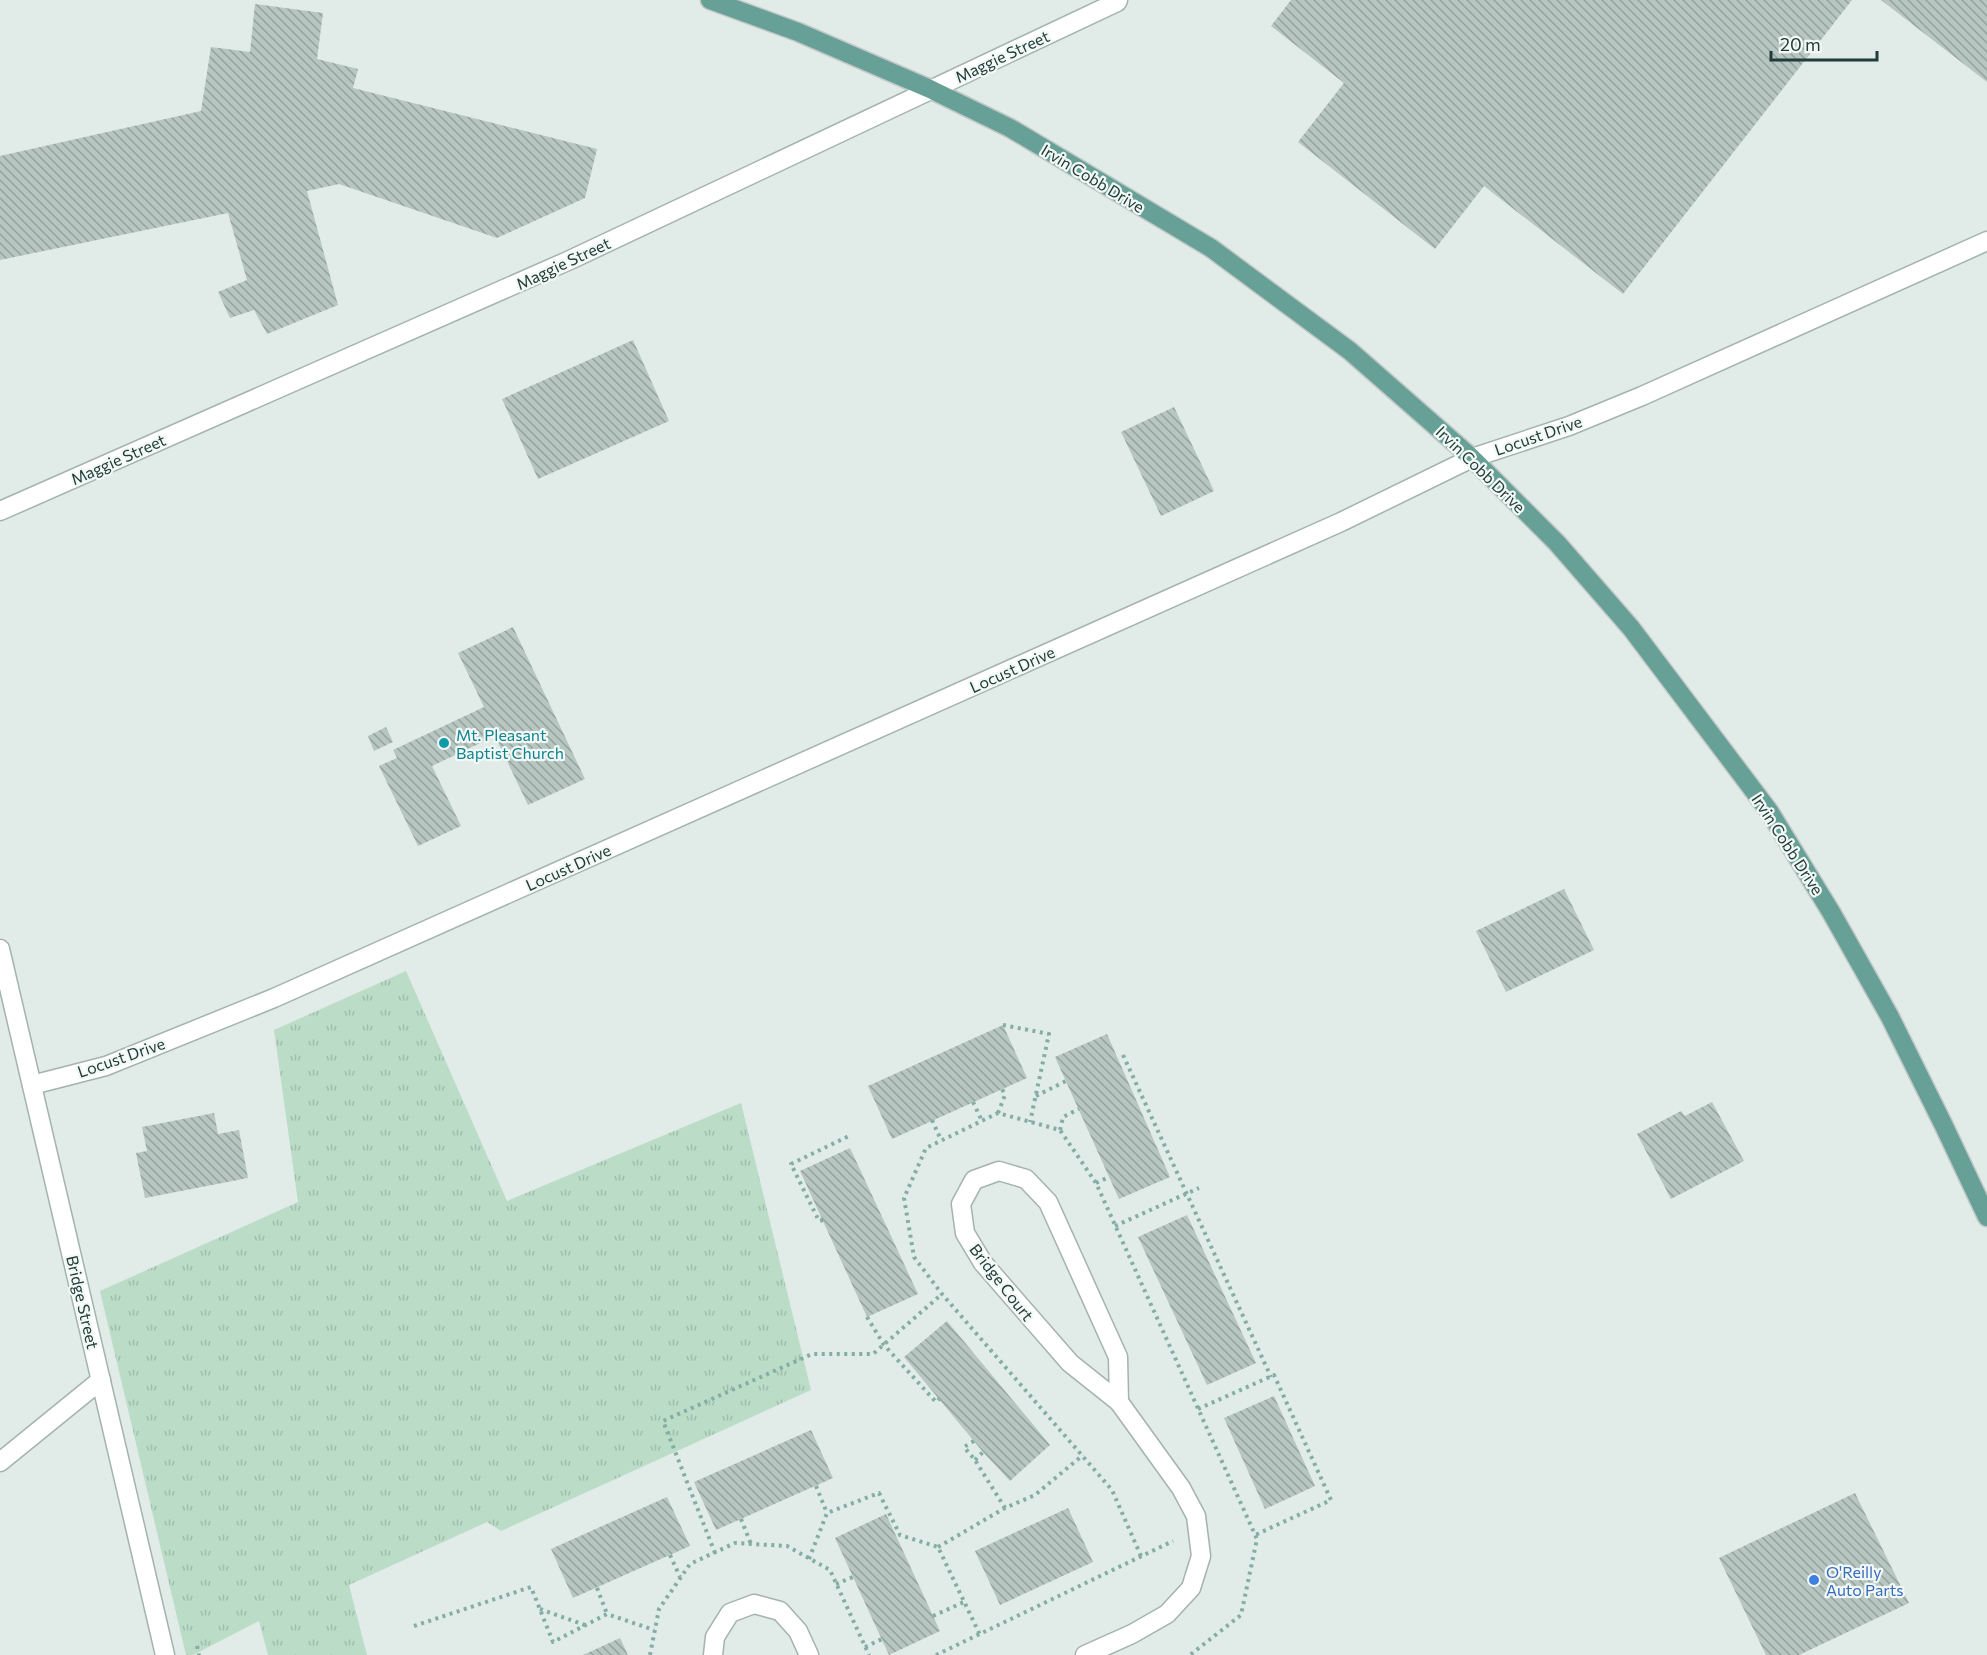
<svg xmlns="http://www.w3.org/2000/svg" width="1987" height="1655" font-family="Commissioner,sans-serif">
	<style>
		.park { fill: url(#park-tufts) }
		.building { fill: url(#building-back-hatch) }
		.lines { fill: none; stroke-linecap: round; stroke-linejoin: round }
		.minor-casing { stroke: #a4b3af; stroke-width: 21 }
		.major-casing { stroke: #c1c8c7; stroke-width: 21 }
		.path { stroke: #83aea4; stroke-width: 4; stroke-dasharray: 3 4.5; stroke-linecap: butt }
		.minor { stroke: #fff; stroke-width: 18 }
		.major { stroke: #67a096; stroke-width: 18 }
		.culture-dot { fill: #0f9aa8; stroke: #f2f8f5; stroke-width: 2 }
		.shop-dot { fill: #3f7fe0; stroke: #f2f8f5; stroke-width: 2 }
		.labels { text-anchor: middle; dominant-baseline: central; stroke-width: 4.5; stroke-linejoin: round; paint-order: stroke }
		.street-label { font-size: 16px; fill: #223c37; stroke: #f2f8f5 }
		.culture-label { font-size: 16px; fill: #0d838f; stroke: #f2f8f5; text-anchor: start }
		.shop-label { font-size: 16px; fill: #366cbe; stroke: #f2f8f5; text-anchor: start }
	</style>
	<defs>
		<pattern id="park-tufts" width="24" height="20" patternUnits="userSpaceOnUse" patternTransform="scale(1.5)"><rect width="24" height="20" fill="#bbdcc7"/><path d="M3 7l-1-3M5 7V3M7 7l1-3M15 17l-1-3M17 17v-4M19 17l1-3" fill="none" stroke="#a0beac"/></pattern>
		<pattern id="building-back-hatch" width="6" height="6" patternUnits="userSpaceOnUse" patternTransform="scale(1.5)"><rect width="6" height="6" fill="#b7c6c1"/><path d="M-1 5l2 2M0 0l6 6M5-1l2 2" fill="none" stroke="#94a29e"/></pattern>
	</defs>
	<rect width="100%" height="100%" fill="#e1ebe8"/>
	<!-- park -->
	<path class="park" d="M406 971 507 1201 741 1103 811 1390 501 1531 487 1522 349 1585 367 1655H268L259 1621 193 1655H186L100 1291 298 1202 274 1030Z"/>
	<!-- building -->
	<g class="building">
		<path d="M1291 0H1852L1623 294 1484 186 1435 249 1298 142 1344 83 1271 26Z"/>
		<path d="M1881 0H1987V82Z"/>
		<path d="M255 4 323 13 317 59 358 69 353 88 597 149 585 198 497 238 339 184 307 191 338 305 267 334 254 310 230 318 218 292 247 280 228 213 0 260V156L201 111 211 47 250 52Z"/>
		<path d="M633 340 669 421 538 479 502 399Z"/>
		<path d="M1174 407 1214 491 1161 516 1121 432Z"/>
		<path d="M513 627 585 779 528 805 495 736 432 766 461 826 418 846 379 766 397 758 393 750 484 707 458 653Z"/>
		<path d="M386 727 393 742 374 751 368 736Z"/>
		<path d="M1564 889 1594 950 1506 992 1476 931Z"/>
		<path d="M1003 1025 1027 1078 892 1139 868 1086Z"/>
		<path d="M1107 1034 1170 1177 1119 1199 1055 1057Z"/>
		<path d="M1712 1102 1744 1161 1671 1199 1637 1134 1681 1111 1685 1116Z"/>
		<path d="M214 1113 218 1134 239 1130 248 1178 145 1198 136 1153 147 1151 142 1127Z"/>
		<path d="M850 1148 918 1294 867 1317 800 1171Z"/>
		<path d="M1187 1215 1256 1363 1207 1385 1138 1237Z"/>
		<path d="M947 1321 1050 1445 1010 1481 983 1452 904 1357Z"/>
		<path d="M1274 1396 1315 1486 1265 1509 1224 1418Z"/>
		<path d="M811 1430 833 1478 716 1530 694 1482Z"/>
		<path d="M1855 1493 1909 1603 1799 1655H1766L1719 1558Z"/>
		<path d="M667 1497 690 1546 573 1598 551 1549Z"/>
		<path d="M1068 1508 1093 1562 1000 1605 975 1551Z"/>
		<path d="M886 1514 940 1631 889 1655 835 1538Z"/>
		<path d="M620 1638 628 1655H583Z"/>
	</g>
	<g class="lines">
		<defs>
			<g id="minor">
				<path d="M0 511 570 260 1117 2 1118 0"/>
				<path d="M0 949 165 1655"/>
				<path d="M32 1085 106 1066 274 998 1341 522 1472 458 1569 426 1642 396 1987 241"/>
				<path d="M999 1171 1026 1179 1048 1202 1118 1357 1119 1402 1070 1363 983 1263 965 1233 961 1204 974 1180Z"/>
				<path d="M0 1462 101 1380"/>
				<path d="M713 1655 715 1637 730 1613 754 1604 780 1611 798 1631 809 1655"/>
				<path d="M1085 1655 1132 1634 1167 1614 1191 1588 1201 1556 1196 1516 1181 1488 1119 1402"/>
			</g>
			<path id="major" d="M710 0 798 32 930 89 1010 128 1211 248 1350 351 1472 458 1557 543 1631 628 1769 811 1831 912 1890 1017 1944 1126 1987 1217"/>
		</defs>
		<!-- minor casing -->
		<use href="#minor" class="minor-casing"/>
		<!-- major casing -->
		<use href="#major" class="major-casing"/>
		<!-- path -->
		<g class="path">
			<path d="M1003 1025 1049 1034 1030 1122"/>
			<path d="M1123 1055 1271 1377"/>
			<path d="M1036 1096 1066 1081"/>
			<path d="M973 1102 982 1121"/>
			<path d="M998 1113 1005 1095 1002 1089"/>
			<path d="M932 1120 941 1140"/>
			<path d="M1060 1130 1063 1117 1079 1109"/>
			<path d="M1096 1183 1109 1177"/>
			<path d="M823 1220 819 1221 791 1164 851 1135"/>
			<path d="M1115 1226 1199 1188"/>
			<path d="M867 1317 884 1345 936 1402 939 1399"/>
			<path d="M1198 1409 1274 1375 1331 1500 1255 1535"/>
			<path d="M974 1441 964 1447 975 1460 1005 1508"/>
			<path d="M975 1460 983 1452"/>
			<path d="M816 1486 827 1513"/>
			<path d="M741 1519 751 1544"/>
			<path d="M938 1547 1005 1508 1035 1495 1083 1455"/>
			<path d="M715 1553 663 1421 812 1354H873L942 1294"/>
			<path d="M670 1555 680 1577"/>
			<path d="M1141 1556 1112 1490 942 1294 914 1257 904 1198 926 1148 998 1113 1060 1130 1096 1183 1257 1539 1241 1615 1190 1655"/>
			<path d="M809 1559 827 1513 879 1493 900 1535 938 1547 980 1635"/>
			<path d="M836 1584 853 1577"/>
			<path d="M597 1588 607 1614"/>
			<path d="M540 1609 585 1625"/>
			<path d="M933 1616 964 1602"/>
			<path d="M414 1626 531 1587 553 1642 607 1614 654 1630"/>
			<path d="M197 1646 199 1655"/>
			<path d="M865 1647 882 1639"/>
			<path d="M650 1655 659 1609 690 1564 735 1543 787 1546 830 1570 869 1655"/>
			<path d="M936 1655 1173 1541"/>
		</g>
		<!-- minor -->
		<use href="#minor" class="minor"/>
		<!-- major -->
		<use href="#major" class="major"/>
	</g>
	<!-- markers -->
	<circle class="culture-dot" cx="444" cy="743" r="6"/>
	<circle class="shop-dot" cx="1814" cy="1580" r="6"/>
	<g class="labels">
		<!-- street labels -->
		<g class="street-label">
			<text transform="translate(1002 56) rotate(-25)">Maggie Street</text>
			<text transform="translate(1093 178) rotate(31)">Irvin Cobb Drive</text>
			<text transform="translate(563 263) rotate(-25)">Maggie Street</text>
			<text transform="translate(1538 435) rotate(-19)">Locust Drive</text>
			<text transform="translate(118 459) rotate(-24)">Maggie Street</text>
			<text transform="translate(1481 469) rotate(44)">Irvin Cobb Drive</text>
			<text transform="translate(1012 669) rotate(-24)">Locust Drive</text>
			<text transform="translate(1788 844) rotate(57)">Irvin Cobb Drive</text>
			<text transform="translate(568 867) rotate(-24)">Locust Drive</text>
			<text transform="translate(121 1057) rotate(-19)">Locust Drive</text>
			<text transform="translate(1002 1282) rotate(52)">Bridge Court</text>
			<text transform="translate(83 1302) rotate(77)">Bridge Street</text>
		</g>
		<!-- culture labels -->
		<g class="culture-label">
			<text x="456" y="734">Mt. Pleasant<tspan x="456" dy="18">Baptist Church</tspan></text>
		</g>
		<!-- shop labels -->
		<g class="shop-label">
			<text x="1826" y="1571">O'Reilly<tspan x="1826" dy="18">Auto Parts</tspan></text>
		</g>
	</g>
	<!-- scale -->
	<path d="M1771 51v9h106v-9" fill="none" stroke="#223c37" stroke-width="3"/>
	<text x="1780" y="51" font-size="18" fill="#223c37" stroke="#f2f8f5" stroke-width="4.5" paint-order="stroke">20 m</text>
</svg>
